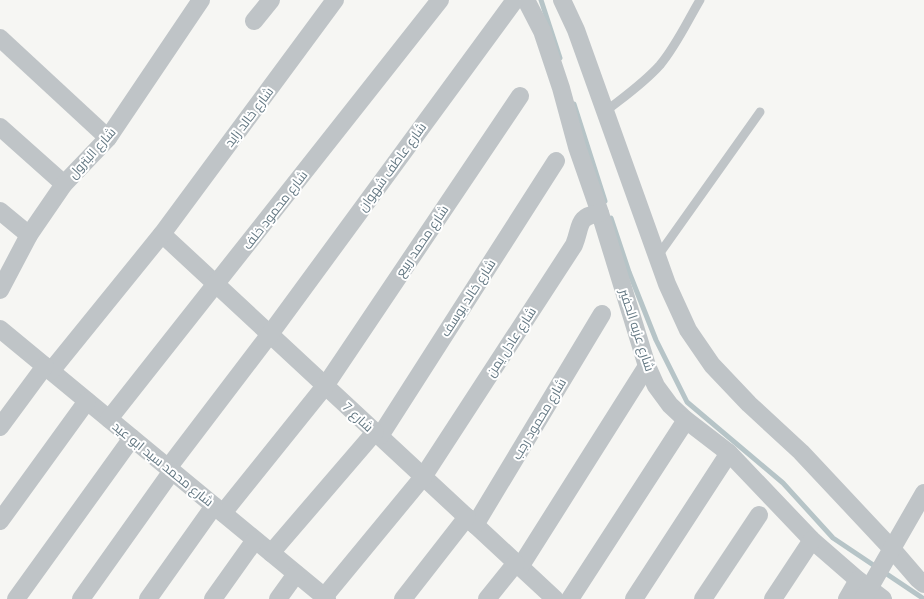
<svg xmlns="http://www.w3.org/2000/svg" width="924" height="599" font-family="'PT Sans',Cairo,sans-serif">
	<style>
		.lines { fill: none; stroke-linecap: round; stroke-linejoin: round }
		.stream { stroke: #b6c4c7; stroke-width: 5 }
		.lane { stroke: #bfc4c7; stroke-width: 9 }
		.street { stroke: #bfc4c7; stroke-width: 18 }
		.labels { text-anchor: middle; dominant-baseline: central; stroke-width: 4; stroke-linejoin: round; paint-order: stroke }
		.street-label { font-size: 13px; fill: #657984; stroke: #fff }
	</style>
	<rect width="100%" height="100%" fill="#f6f6f3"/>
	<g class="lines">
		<!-- stream -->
		<g class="stream">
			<path d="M541 0 560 58"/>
			<path d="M574 104 605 201"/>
			<path d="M611 218 629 272 656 340 687 402 783 483 833 538 924 599"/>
		</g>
		<!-- lane -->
		<g class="lane">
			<path d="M606 111C625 96 644 83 660 65 676 46 687 22 700 0"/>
			<path d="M657 257 760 112"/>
		</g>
		<!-- street -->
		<g class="street">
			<path d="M526 0 542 31 561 88 577 147 600 213 647 366 656 386 670 405 686 420 729 453 812 540 858 580 883 599"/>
			<path d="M562 0 576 30 667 284 688 330 712 365 749 404 801 452 892 549 918 579 924 584"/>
			<path d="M254 21 271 0"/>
			<path d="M0 38 108 138"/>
			<path d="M0 127 64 184"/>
			<path d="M0 211 29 235"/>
			<path d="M162 234 555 599"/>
			<path d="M0 290 29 235 64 184 108 138 201 0"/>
			<path d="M0 329 327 599"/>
			<path d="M51 371 162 234 335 0"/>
			<path d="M109 419 440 0"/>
			<path d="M0 427 45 366"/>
			<path d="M380 436 556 161"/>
			<path d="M168 468 270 334 515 0"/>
			<path d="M223 513 325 386 520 96"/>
			<path d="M0 521 87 401"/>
			<path d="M475 525 602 314"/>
			<path d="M271 553 375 432"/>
			<path d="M520 567 647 366"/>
			<path d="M324 597 423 477 574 245C582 225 576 217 600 213"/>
			<path d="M16 599 132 438"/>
			<path d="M81 599 172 471"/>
			<path d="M148 599 214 506"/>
			<path d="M213 599 255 540"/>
			<path d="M278 599 296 574"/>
			<path d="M403 599 467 517"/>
			<path d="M487 599 516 563"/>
			<path d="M570 599 686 420"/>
			<path d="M634 599 729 453"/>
			<path d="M703 599 759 515"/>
			<path d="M773 599 812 540"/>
			<path d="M847 599 858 580"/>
			<path d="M863 599 924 493"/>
		</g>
	</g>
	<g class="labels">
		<!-- street labels -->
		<g class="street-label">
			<text transform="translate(249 117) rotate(-53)">شارع خالد زايد</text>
			<text transform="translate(92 153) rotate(-48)">شارع البترول</text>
			<text transform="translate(392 167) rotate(-54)">شارع عاطف شهوان</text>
			<text transform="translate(275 210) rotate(-52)">شارع محمود خلف</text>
			<text transform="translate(422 241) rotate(-56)">شارع محمد ربيع</text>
			<text transform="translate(468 298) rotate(-57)">شارع خالد يوسف</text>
			<text transform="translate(637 330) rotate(72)">شارع عزبه الحفير</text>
			<text transform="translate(511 342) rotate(-57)">شارع عادل يمن</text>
			<text transform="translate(358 417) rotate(43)">شارع 7</text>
			<text transform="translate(539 419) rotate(-59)">شارع محمود رجب</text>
			<text transform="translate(163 464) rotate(39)">شارع محمد سيد ابو عيد</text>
		</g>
	</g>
</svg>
